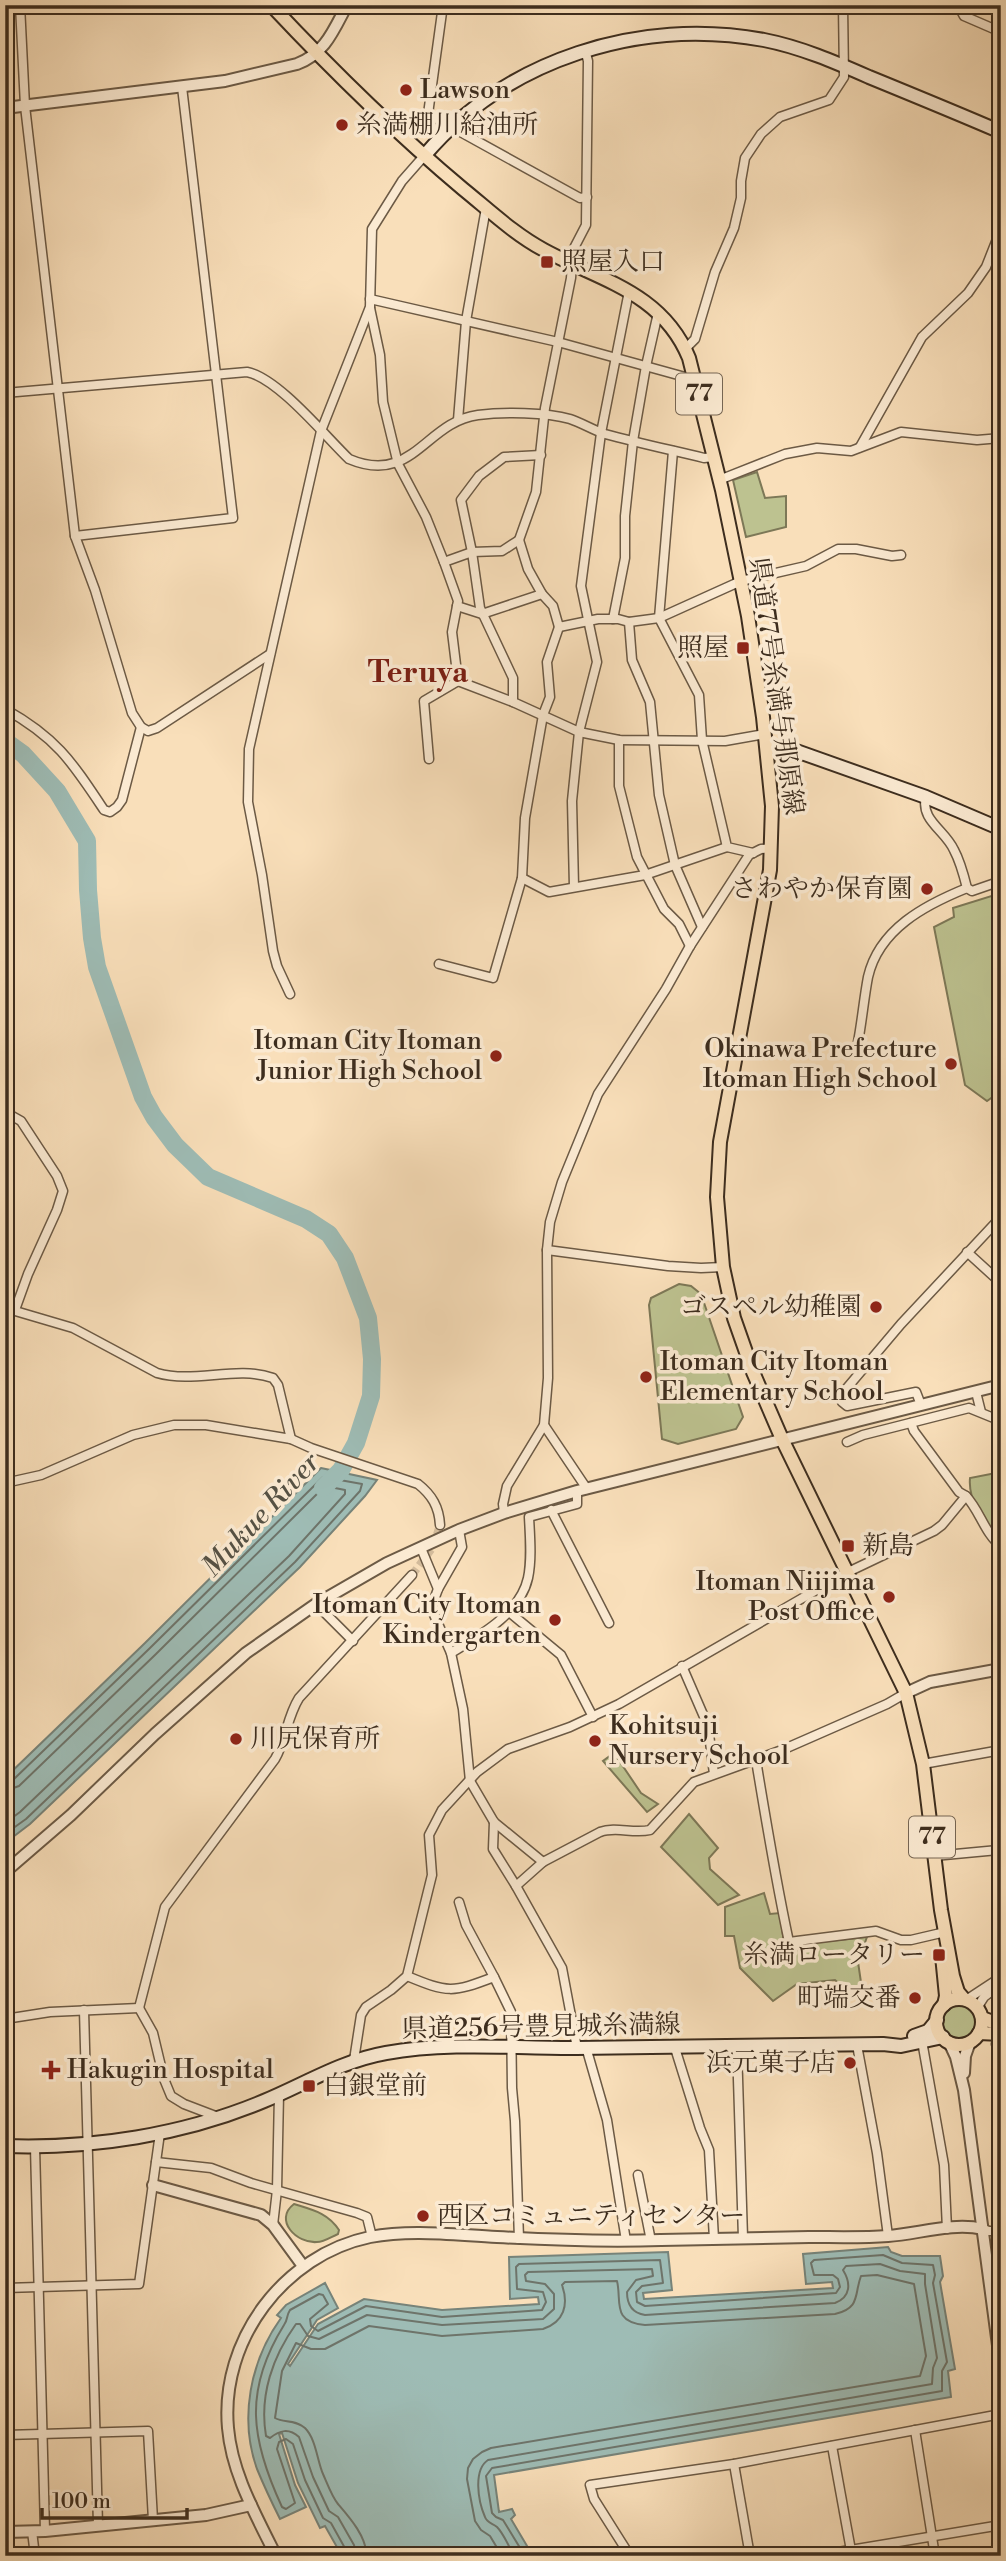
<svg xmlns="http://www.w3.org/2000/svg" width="1006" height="2561" font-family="'Libre Bodoni','Noto Serif JP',serif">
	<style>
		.green { fill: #bdc290; stroke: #7d7857; stroke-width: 2 }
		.water { fill: #9ebcb5; stroke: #778379; stroke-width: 2 }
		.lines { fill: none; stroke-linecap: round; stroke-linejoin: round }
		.shore { stroke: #6e746a; stroke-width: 2 }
		.river { stroke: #9ebcb5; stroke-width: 18 }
		.minor-tunnel { stroke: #d3bb9b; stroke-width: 8; stroke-dasharray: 8 4; stroke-linecap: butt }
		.minor-casing { stroke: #6c5a45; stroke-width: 11 }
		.tertiary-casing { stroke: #6c5a45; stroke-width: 14 }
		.secondary-casing { stroke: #3d2d1e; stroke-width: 16 }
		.primary-casing { stroke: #3d2d1e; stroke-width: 16 }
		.minor { stroke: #fbead2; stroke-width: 8 }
		.tertiary { stroke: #fbead2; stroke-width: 10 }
		.secondary { stroke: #fbead2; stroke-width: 12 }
		.primary { stroke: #f9dfba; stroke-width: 12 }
		.poi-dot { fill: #8f2418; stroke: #fbead2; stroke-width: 2.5 }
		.labels { text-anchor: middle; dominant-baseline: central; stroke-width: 7; stroke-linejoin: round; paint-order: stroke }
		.shield { fill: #fbead2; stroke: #766654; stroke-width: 2 }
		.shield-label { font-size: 24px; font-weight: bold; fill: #3d2d1e }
		.poi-label { font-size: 26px; fill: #3d2d1e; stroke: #fbead2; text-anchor: start }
		.street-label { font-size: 26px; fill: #3d2d1e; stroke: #fbead2 }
		.water-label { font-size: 28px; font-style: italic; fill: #555144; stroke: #fbead2 }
		.quarter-label { font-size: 30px; font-weight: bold; fill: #7a1f14; stroke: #fbead2 }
	</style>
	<rect width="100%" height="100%" fill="#f9dfba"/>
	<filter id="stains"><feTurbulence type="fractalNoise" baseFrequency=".00286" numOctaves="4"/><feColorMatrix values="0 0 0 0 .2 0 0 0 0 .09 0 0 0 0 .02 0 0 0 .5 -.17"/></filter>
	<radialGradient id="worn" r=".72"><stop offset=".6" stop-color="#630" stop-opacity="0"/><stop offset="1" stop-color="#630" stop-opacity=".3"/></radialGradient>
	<!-- green -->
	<g class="green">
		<path d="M757 472 765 498 786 496V527L746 537 733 480Z"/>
		<path d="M1001 893V1091L987 1101 965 1085 934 927 954 917 953 908Z"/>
		<path d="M679 1284 691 1286 701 1294 743 1417 736 1429 678 1444 662 1439 649 1305 651 1298Z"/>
		<path d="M1001 1472V1539C983 1527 968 1499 970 1478Z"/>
		<path d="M614 1753 641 1793 658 1804 647 1812 603 1761Z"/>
		<path d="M689 1814 718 1848 709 1858 710 1869 739 1895 718 1905 661 1847Z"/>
		<path d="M764 1893 770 1914 780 1913 785 1951 810 1949 809 1943 867 1937 858 1962 862 1989H846L835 1980 797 1984 773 2001 740 1968 734 1936H725V1907Z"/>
		<circle cx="959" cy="2022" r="19"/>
		<path d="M294 2204C313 2210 328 2213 339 2230L338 2234C331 2237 324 2242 317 2242 297 2244 273 2220 294 2204Z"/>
	</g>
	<!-- water -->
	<g class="water">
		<path d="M321 1468 377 1480 365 1496 300 1567 30 1824 5 1843V1778L145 1643Z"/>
		<path d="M888 2247 891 2252 902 2256H940L943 2276 940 2282 955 2369 948 2371 951 2397 494 2475 499 2512 512 2509 515 2515 511 2519 533 2556H342L325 2526 320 2528 298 2483 282 2433 279 2434 295 2485 306 2507 280 2519C272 2503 264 2486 257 2469 239 2419 250 2361 281 2318L277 2315 286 2305 325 2283 338 2308 317 2320 288 2364 290 2366 318 2324 364 2299 442 2310 539 2304 538 2297 510 2299 509 2257 668 2252 672 2290 643 2293 644 2299 833 2288 832 2282 806 2284 803 2254Z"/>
	</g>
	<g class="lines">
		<!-- shore -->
		<g class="shore">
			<path d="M5 1782 13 1780 150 1648 323 1477 362 1484 360 1491 295 1562 26 1819 5 1834"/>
			<path d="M5 1791 19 1786 156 1654 325 1486 345 1490V1494L289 1556 20 1812 5 1823"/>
			<path d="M347 2556 346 2550 331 2523 323 2518 305 2480 293 2444 286 2439 279 2442 277 2449 295 2503 286 2509 282 2507C251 2440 243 2391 284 2325 288 2320 286 2316 290 2310L319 2294 323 2295 328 2304 310 2319 311 2326 318 2331 366 2306 442 2317 542 2310 546 2302 543 2292 517 2289 516 2267 519 2264 660 2260 663 2283 642 2286 636 2292 637 2302 645 2306 836 2293 840 2287 838 2279 833 2275H814L811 2263 814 2260 883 2255 902 2263 933 2265 935 2275 933 2283 947 2362 942 2371V2391L492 2468 486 2476 492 2513 496 2517 503 2520 525 2556"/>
			<path d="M356 2556 354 2545 338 2517 329 2511 313 2477 299 2437C289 2428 280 2430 270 2438L266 2436C259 2395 273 2356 296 2324H300L308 2336 319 2339 367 2315 442 2325 543 2319 554 2309V2294L545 2284 526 2281 525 2275 528 2272 652 2269 653 2276 636 2280 627 2292C627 2305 632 2313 645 2315L835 2303C851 2297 851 2283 843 2270L846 2266 880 2264 900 2271 925 2274V2284L937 2358 933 2368 932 2384 488 2460C473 2470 478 2501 485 2517 487 2523 492 2523 497 2527 504 2534 509 2547 514 2556"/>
			<path d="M367 2556C366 2536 350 2518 338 2504 332 2497 327 2483 323 2474 317 2460 316 2439 305 2428 295 2419 284 2423 275 2418L282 2371 296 2343 311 2349H325L369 2326 442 2336 543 2329C564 2322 569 2305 562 2285L565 2282 617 2281C622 2301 611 2322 645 2325L835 2314C861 2308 854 2294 861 2276L877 2275 914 2284 926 2356 920 2376 491 2448 482 2452 473 2459 468 2468 467 2479 475 2521 481 2530 490 2536 502 2556"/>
		</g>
		<!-- river -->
		<path class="river" d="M5 741 23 754 57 791 87 841 88 890 92 938 97 967 143 1097 154 1117 175 1145 208 1177 306 1219 329 1234 345 1258 368 1318 372 1359 371 1396 356 1443 341 1470 323 1488"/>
		<!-- minor-tunnel -->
		<path class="minor-tunnel" d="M412 1575 433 1547 440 1525"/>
		<defs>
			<g id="minor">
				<path d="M20 5 25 106 75 536 95 590 132 713 141 727 148 731 157 728 270 654"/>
				<path d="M443 5 428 114 580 198 587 197"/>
				<path d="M958 5 964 16 1001 32"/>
				<path d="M585 50 588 61 586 225 573 250 571 278 545 408 536 492 519 540 528 569 542 594 553 606 559 627 598 619H618L629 622 659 618 741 581 806 566 838 549H856L892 556 901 555"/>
				<path d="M370 299 558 342 696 380"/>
				<path d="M370 308 380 355 383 402 398 464 426 517 444 562 472 552 480 608 513 678V702L579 732 619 740 725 741 765 734"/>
				<path d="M685 349 695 339 715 272 734 228 741 198V181L745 158 761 134 780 117 829 100 844 77 843 5"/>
				<path d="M5 393 247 372C278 378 325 436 349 459 413 486 425 422 478 415 503 412 546 412 570 419 582 423 593 430 605 434 638 443 671 450 704 458L714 457"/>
				<path d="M458 420 466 321 486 208"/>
				<path d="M860 447 922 337 968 293 986 267 1001 229"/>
				<path d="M673 451 659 618 699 695 702 740 727 847 753 853"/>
				<path d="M719 480 785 454 817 448 851 451 901 432 977 440 1001 438"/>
				<path d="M75 536 233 518 182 87"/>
				<path d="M519 540 502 551 472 552 461 500 479 476 504 457 541 455"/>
				<path d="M444 562 458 601 452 632 458 681 513 702"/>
				<path d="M457 606 482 614 542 594"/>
				<path d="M613 619 625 558V516L633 441 646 366 658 313"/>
				<path d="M629 622 632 660 650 702 659 795 675 865 702 927"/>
				<path d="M5 709C57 738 72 762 104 810L110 812 117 807 122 800 141 727"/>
				<path d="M619 740V786L637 857 664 909 679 924 690 946"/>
				<path d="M429 759 424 701 458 681"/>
				<path d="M926 797C920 820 945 830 954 850 960 861 964 876 967 888L972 891 1001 881"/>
				<path d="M522 878 549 892 645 875 727 847"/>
				<path d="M574 887 572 801 579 732 597 662 581 586 601 433 629 291"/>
				<path d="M439 964 493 978 522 878 525 818 543 715 550 697 547 662 559 627"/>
				<path d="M290 994 277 966 273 951 262 875 248 802 249 749 321 431 370 307 372 229 402 181 424 156"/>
				<path d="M858 1042C862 1021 864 998 868 977 879 929 925 905 967 888"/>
				<path d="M5 1112 21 1121 57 1176 63 1191 57 1210 28 1274 15 1310"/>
				<path d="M547 1250 668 1266 701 1268 723 1267"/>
				<path d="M967 1252 1001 1283"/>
				<path d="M5 1308 73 1328 157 1373C195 1384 236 1365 273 1378L278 1385 291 1439"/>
				<path d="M976 1392 981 1412"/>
				<path d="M921 1405 916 1392 847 1406 842 1402 841 1395 901 1324 1001 1217"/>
				<path d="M544 1425 587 1489"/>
				<path d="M847 1442 863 1435 969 1408 1001 1421"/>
				<path d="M5 1483 41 1475 133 1435 174 1425H206L291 1439 311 1448 418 1484C432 1495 439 1507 440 1525"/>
				<path d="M966 1496C980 1511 985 1534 1001 1546"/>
				<path d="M551 1510 609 1623"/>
				<path d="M504 1513 503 1504 507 1486 544 1425 548 1378 547 1250 550 1222 562 1182 598 1094 666 989 690 946 749 855 761 849 772 848"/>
				<path d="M459 1530 462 1547 438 1589 431 1608 451 1653 463 1709 470 1781 494 1822 543 1862"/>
				<path d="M421 1548 438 1589"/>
				<path d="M316 1604 353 1641"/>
				<path d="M509 1612 561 1655 593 1717"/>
				<path d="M451 1653C479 1636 520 1614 528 1578 532 1559 530 1537 529 1517L577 1504V1491"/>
				<path d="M682 1666 708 1726 714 1774"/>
				<path d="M998 1750 1001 1788"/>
				<path d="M756 1760C766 1821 776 1882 789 1942L876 1931 901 1940H911L941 1933"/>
				<path d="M923 1764 1001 1750"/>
				<path d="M494 1822 493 1849 516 1886"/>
				<path d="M934 1856 998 1850 1001 1838"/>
				<path d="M459 1902 466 1925 494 1977"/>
				<path d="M407 1976C448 1993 452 1993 494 1977L511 2012 512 2088 515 2121 519 2239"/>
				<path d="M966 2000 1001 1977"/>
				<path d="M139 2008 165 1907 275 1759C286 1740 287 1717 299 1698L412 1575"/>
				<path d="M139 2008 153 2033 164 2079 171 2096 184 2104 218 2117"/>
				<path d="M977 2008 984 1997 1001 1984"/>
				<path d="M84 2010 98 2525"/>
				<path d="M5 2019 50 2012 139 2008"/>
				<path d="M999 2034 996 2044 1001 2057"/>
				<path d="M922 2041 944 2165 947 2229"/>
				<path d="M857 2045 877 2153 888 2236"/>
				<path d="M586 2047 607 2120 626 2241"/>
				<path d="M737 2047 743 2238"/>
				<path d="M577 2048 562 1968 516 1886 543 1862 600 1832C616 1826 633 1834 650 1830L694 1782 782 1750 887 1704 906 1693"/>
				<path d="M675 2048 700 2128 709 2150 714 2239"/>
				<path d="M354 2060 361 2015 366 2007 391 1990 407 1976 432 1875 429 1835 442 1810 477 1772 508 1749 570 1727 619 1704 846 1573 934 1531 942 1525 966 1496 959 1492 914 1431 911 1423"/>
				<path d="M35 2147 45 2531"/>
				<path d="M156 2162 211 2168 251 2183 357 2213 367 2217 372 2237"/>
				<path d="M638 2175 651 2241"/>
				<path d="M273 2225 277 2190 279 2094"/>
				<path d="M983 2229 989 2231H1001"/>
				<path d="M5 2288 139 2284 160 2133"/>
				<path d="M915 2430 935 2556"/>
				<path d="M5 2435 148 2431 153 2520"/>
				<path d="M832 2446 852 2556"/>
				<path d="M734 2464 750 2556"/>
				<path d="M32 2531 35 2556"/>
				<path d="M630 2556 594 2499 590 2485 734 2464 1001 2414"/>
				<path d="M814 2556 1001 2525"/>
			</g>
			<g id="tertiary">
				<path d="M5 108 225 81 297 64C325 54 334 29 347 5"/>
				<path d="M906 1693 930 1682 1001 1669"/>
				<path d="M5 1872 71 1815 155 1734 246 1653 316 1604 387 1563 459 1530 504 1513 577 1491 1001 1385"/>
				<path d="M949 2042 956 2057 964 2090 1001 2368"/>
				<path d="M964 2073 965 2056 970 2042"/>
				<path d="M153 2185 261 2215 273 2225 303 2266"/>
				<path d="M5 2532 45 2531 206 2515 251 2505"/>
				<path d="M276 2556C256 2515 232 2474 228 2428 220 2340 284 2255 370 2237 412 2229 455 2235 497 2237 552 2240 606 2242 661 2240 710 2239 759 2238 809 2237 835 2237 862 2238 888 2236 918 2234 953 2222 983 2229"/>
			</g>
			<g id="secondary">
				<path d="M424 156C506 59 640 17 764 40 800 47 835 62 869 77 913 95 957 113 1001 132"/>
				<path d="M767 747H785L926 797 1001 829"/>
				<path d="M914 2036 928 2031 937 2020"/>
				<path d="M5 2146C92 2149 183 2135 264 2101 305 2084 341 2061 386 2053 448 2042 514 2048 576 2048 679 2047 781 2045 883 2044L901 2046 943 2037"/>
			</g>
			<g id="primary">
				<path d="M271 5C332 70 395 132 463 189 489 210 514 234 544 250 599 280 662 292 689 358L722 490 748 616 763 717 772 806 770 870 720 1142 717 1197 723 1267 734 1318 753 1372 782 1439 906 1693 923 1764 941 1910 953 1976 958 1992 964 1999"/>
				<path d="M942 1956 946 1996 944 2005"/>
				<circle cx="959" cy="2022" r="23"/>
				<path d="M982 2018 1001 2025"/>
				<path d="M979 2033 1001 2034"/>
			</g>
		</defs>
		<!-- minor casing -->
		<use href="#minor" class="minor-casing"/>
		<!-- tertiary casing -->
		<use href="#tertiary" class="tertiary-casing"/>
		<!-- secondary casing -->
		<use href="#secondary" class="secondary-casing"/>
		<!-- primary casing -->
		<use href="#primary" class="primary-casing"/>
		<!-- minor -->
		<use href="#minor" class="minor"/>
		<!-- tertiary -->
		<use href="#tertiary" class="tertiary"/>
		<!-- secondary -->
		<use href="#secondary" class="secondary"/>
		<!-- primary -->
		<use href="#primary" class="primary"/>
	</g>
	<!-- markers -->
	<g class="poi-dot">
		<circle cx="406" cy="90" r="7"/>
		<circle cx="342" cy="125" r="7"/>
		<rect x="540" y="255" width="14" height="14" rx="3.5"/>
		<rect x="736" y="641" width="14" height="14" rx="3.5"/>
		<circle cx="927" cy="889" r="7"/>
		<circle cx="496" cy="1056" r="7"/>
		<circle cx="951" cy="1064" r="7"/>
		<circle cx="876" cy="1307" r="7"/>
		<circle cx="646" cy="1377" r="7"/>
		<rect x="841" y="1539" width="14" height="14" rx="3.5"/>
		<circle cx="889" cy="1597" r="7"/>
		<circle cx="555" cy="1620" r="7"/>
		<circle cx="236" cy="1739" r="7"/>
		<circle cx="595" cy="1741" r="7"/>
		<rect x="932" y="1948" width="14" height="14" rx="3.5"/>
		<circle cx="915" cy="1998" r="7"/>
		<circle cx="850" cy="2063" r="7"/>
		<path d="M47.5 2059.5h7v7h7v7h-7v7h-7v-7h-7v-7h7z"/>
		<rect x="302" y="2079" width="14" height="14" rx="3.5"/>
		<circle cx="423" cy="2216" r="7"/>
	</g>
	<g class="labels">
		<!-- shield labels -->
		<g class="shield">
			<rect x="676" y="373.5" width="46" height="41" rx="5"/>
			<rect x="909" y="1816.5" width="46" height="41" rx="5"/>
		</g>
		<g class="shield-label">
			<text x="699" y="394">77</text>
			<text x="932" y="1837">77</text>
		</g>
		<!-- poi labels -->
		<g class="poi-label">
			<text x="420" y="90">Lawson</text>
			<text x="356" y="125">糸満棚川給油所</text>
			<text x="561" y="262">照屋入口</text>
			<text x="729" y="648" text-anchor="end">照屋</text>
			<text x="913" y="889" text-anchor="end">さわやか保育園</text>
			<text x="482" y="1041" text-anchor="end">Itoman City Itoman<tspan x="482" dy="30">Junior High School</tspan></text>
			<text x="937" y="1049" text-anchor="end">Okinawa Prefecture<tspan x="937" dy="30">Itoman High School</tspan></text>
			<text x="862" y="1307" text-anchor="end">ゴスペル幼稚園</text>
			<text x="660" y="1362">Itoman City Itoman<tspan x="660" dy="30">Elementary School</tspan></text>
			<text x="862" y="1546">新島</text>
			<text x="875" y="1582" text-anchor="end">Itoman Niijima<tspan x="875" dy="30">Post Office</tspan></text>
			<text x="541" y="1605" text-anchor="end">Itoman City Itoman<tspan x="541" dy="30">Kindergarten</tspan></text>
			<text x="609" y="1726">Kohitsuji<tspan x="609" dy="30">Nursery School</tspan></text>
			<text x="250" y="1739">川尻保育所</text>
			<text x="925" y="1955" text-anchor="end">糸満ロータリー</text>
			<text x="901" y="1998" text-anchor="end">町端交番</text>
			<text x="836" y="2063" text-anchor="end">浜元菓子店</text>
			<text x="67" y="2070">Hakugin Hospital</text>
			<text x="323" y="2086">白銀堂前</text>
			<text x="437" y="2216">西区コミュニティセンター</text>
		</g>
		<!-- street labels -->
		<g class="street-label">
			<text transform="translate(776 686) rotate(82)">県道77号糸満与那原線</text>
			<text transform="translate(541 2027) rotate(-1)">県道256号豊見城糸満線</text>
		</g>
		<!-- water labels -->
		<g class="water-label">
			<text transform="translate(261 1515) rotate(-47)">Mukue River</text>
		</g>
		<!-- quarter labels -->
		<g class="quarter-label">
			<text x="418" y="673">Teruya</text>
		</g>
	</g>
	<!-- margin -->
	<rect width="1006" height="2561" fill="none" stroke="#f9dfba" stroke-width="28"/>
	<rect x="7" y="7" width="992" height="2547" fill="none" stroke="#3d2d1e" stroke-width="3.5"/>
	<rect x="14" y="14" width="978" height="2533" fill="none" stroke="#3d2d1e" stroke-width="2"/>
	<!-- scale -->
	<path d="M42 2508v10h145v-10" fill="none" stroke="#3d2d1e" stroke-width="3.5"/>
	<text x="52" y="2508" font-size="21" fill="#3d2d1e" stroke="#fbead2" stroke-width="5" paint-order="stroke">100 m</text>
	<rect width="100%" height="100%" filter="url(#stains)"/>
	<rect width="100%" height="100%" fill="url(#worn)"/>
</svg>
